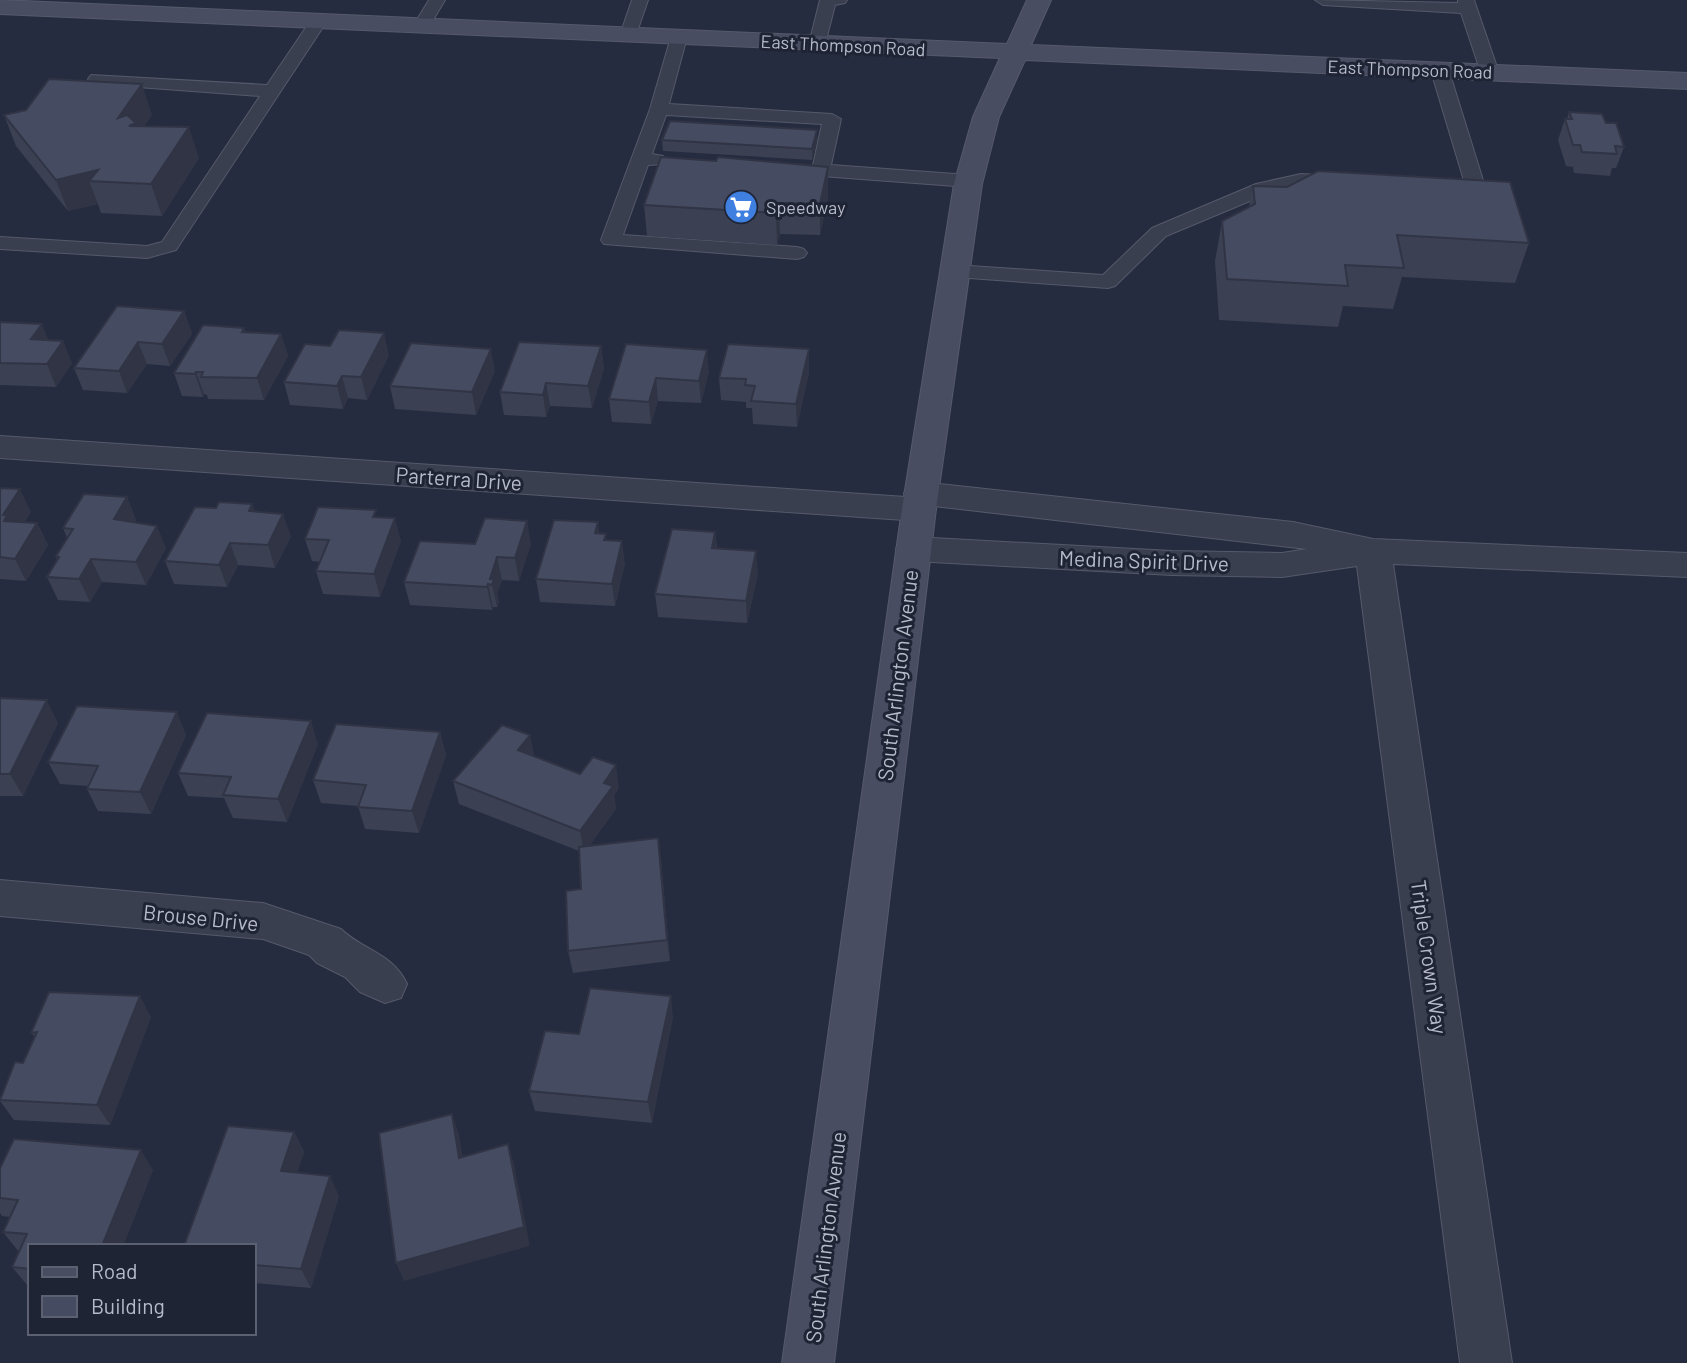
<svg xmlns="http://www.w3.org/2000/svg" width="1687" height="1363" font-family="Barlow,sans-serif">
	<style>
		.lines { fill: none; stroke-linecap: round; stroke-linejoin: round }
		.lane-casing { stroke: #555a6a; stroke-width: 2 }
		.street-casing { stroke: #555a6a; stroke-width: 2 }
		.secondary-casing { stroke: #555a6a; stroke-width: 2 }
		.lane { fill: #3a3f4f; fill-rule: evenodd }
		.street { fill: #3a3f4f; fill-rule: evenodd }
		.secondary { fill: #484d62; fill-rule: evenodd }
		.wall { fill: #3b4053 }
		.shaded-wall { fill: #303444 }
		.building { fill: #454b61; stroke: #303444; stroke-width: 2 }
		.labels { text-anchor: middle; dominant-baseline: central; stroke-width: 6; stroke-linejoin: round; paint-order: stroke }
		.far-street-label { font-size: 18px; fill: #b7baca; stroke: #1f2435 }
		.far-poi-label { font-size: 18px; fill: #b7baca; stroke: #1f2435; text-anchor: start }
		.street-label { font-size: 21px; fill: #b7baca; stroke: #1f2435 }
	</style>
	<rect width="100%" height="100%" fill="#262c3f"/>
	<g class="lines">
		<defs>
			<g id="lane">
				<path d="M429 0H445L427 30H415L413 26Z"/>
				<path d="M632 0H648L636 35 628 40 620 35Z"/>
				<path d="M847 0 845 3 835 5 824 48H812L809 44 820 0Z"/>
				<path d="M1315 0 1458 3V0H1474L1499 73 1490 78 1481 73 1461 13 1323 5Z"/>
				<path d="M319 16 327 21 176 250 147 258 0 249V237L147 246 162 242 260 96 97 84 91 83 88 79 91 75 267 85 313 17Z"/>
				<path d="M679 32 687 37 669 104 832 114 841 119 831 165 969 175 979 181 969 187 821 176 812 170 822 124 666 115 652 154 663 156 665 160 663 164 648 165 623 235 797 247 804 249 807 253 804 257 797 259 604 244 601 240 650 109 671 37Z"/>
				<path d="M1440 66 1449 71 1486 190 1483 194 1454 195 1444 189 1447 185 1465 184 1431 71Z"/>
				<path d="M1301 174 1335 176 1345 182 1335 188 1301 186 1269 193 1166 236 1115 286 1108 288 955 277 948 275 945 271 948 267 955 265 1103 275 1152 228 1256 184Z"/>
			</g>
			<g id="street">
				<path d="M0 436 906 497 904 493 909 485 921 482 1293 522 1373 539 1687 553V577L1393 564 1512 1363H1460L1357 566 1282 577 1172 575 914 561 901 558 896 549 901 540 914 537 1172 551 1282 553 1307 549 934 506 936 509 931 517 919 521 0 458Z"/>
				<path d="M0 880 263 903 341 929C362 950 393 953 407 984L401 998 385 1003 360 992 345 977 317 963 309 955 263 939 0 916Z"/>
			</g>
			<path id="secondary" d="M0 0 1007 44 1027 0H1051L1031 45 1687 73V89L1025 60 999 117 982 184 936 509 834 1363H782L902 509 954 184 973 117 1000 58 0 14Z"/>
		</defs>
		<!-- lane casing -->
		<use href="#lane" class="lane-casing"/>
		<!-- street casing -->
		<use href="#street" class="street-casing"/>
		<!-- secondary casing -->
		<use href="#secondary" class="secondary-casing"/>
		<!-- lane -->
		<use href="#lane" class="lane"/>
		<!-- street -->
		<use href="#street" class="street"/>
		<!-- secondary -->
		<use href="#secondary" class="secondary"/>
	</g>
	<!-- wall -->
	<g class="wall">
		<path d="M1569 112 1606 123 1624 147 1616 168H1612L1610 176 1574 173 1573 167 1566 166 1558 140 1565 119H1567Z"/>
		<path d="M4 115H152L144 126 199 158 162 216 101 213 98 204 68 211 16 146Z"/>
		<path d="M662 140H817L812 160 663 151Z"/>
		<path d="M828 167V198L820 235 780 234 777 245 647 236 644 205Z"/>
		<path d="M1253 186 1529 243 1515 283 1402 277 1393 309 1343 306 1338 327 1219 320 1215 261 1222 221 1249 207Z"/>
		<path d="M184 311 192 334 170 366 147 364 127 393 83 390 74 368Z"/>
		<path d="M0 322 72 363 56 387 0 385Z"/>
		<path d="M244 328 245 332 281 334 288 356 264 400 208 399 207 395 204 394 203 397 182 396 174 373Z"/>
		<path d="M626 344 709 372 701 403 658 401 651 424 612 422 609 399Z"/>
		<path d="M601 346 604 369 592 408 550 406 546 417 504 415 500 392Z"/>
		<path d="M389 355 367 400 348 398 343 409 290 405 284 382Z"/>
		<path d="M495 371 476 415 395 409 390 386Z"/>
		<path d="M809 372 797 427 753 424 752 408H746V402L721 400 719 378Z"/>
		<path d="M0 488 31 512 24 522 37 523 48 545 26 581 0 579Z"/>
		<path d="M127 497 136 520 134 522 166 548 146 585 102 582 90 602 58 600 47 577 57 560 56 556 67 538 63 528Z"/>
		<path d="M252 504 255 512 291 536 275 568 238 565 227 587 174 584 165 561 216 508Z"/>
		<path d="M715 532 717 548 758 574 747 623 658 617 655 594Z"/>
		<path d="M600 533 607 540 625 563 615 606 540 602 536 579Z"/>
		<path d="M305 539 401 541 380 597 323 594 316 571 320 562 312 561Z"/>
		<path d="M531 543 519 581 502 580 497 594 499 602 497 607H493L492 610 410 605 404 582 475 544Z"/>
		<path d="M0 698 58 723 23 796H0Z"/>
		<path d="M440 732 446 755 419 833 365 829 358 806 321 803 313 780Z"/>
		<path d="M186 735 151 814 98 811 87 789 88 786 60 784 48 762Z"/>
		<path d="M530 735 534 756 619 788 614 795 616 809 589 846 661 860 670 961 573 973 568 951 581 889 579 851 459 804 453 781Z"/>
		<path d="M318 744 287 822 233 818 224 798 188 796 178 773Z"/>
		<path d="M151 1017 110 1125 14 1120 0 1101V1098L23 1063 35 1037 31 1033Z"/>
		<path d="M673 1017 652 1123 535 1111 529 1091 579 1034Z"/>
		<path d="M294 1132 304 1152 297 1173 339 1196 311 1288 254 1283V1246Z"/>
		<path d="M0 1168 153 1170 123 1246H30V1286H28L12 1267 19 1252 3 1232 10 1217 2 1216 0 1213Z"/>
	</g>
	<!-- shaded-wall -->
	<g class="shaded-wall">
		<path d="M142 84 152 115 139 133 118 118Z"/>
		<path d="M189 127 199 158 162 216 151 184Z"/>
		<path d="M817 130V140L812 160V149Z"/>
		<path d="M828 167V198L820 235V204Z"/>
		<path d="M98 170 89 181 98 204 68 211 56 180Z"/>
		<path d="M779 203 780 234 777 245 776 213Z"/>
		<path d="M184 311 192 334 170 366 162 344Z"/>
		<path d="M42 324 51 346 31 339Z"/>
		<path d="M384 333 389 355 367 400 361 377Z"/>
		<path d="M281 334 288 356 264 400 257 378Z"/>
		<path d="M63 341 72 363 56 387 47 364Z"/>
		<path d="M138 342 147 364 127 393 119 371Z"/>
		<path d="M601 346 604 369 592 408 588 386Z"/>
		<path d="M491 349 495 371 476 415 472 392Z"/>
		<path d="M809 349V372L797 427 796 404Z"/>
		<path d="M707 350 709 372 701 403 699 381Z"/>
		<path d="M196 372 204 394 203 397 195 374Z"/>
		<path d="M342 376 348 398 343 409 337 386Z"/>
		<path d="M656 378 658 401 651 424 649 402Z"/>
		<path d="M546 383 550 406 546 417 543 395Z"/>
		<path d="M20 489 31 512 16 535 4 521 3 515Z"/>
		<path d="M127 497 136 520 123 542 114 519Z"/>
		<path d="M252 504 260 527 249 511Z"/>
		<path d="M283 514 291 536 275 568 268 545Z"/>
		<path d="M395 518 401 541 380 597 374 574Z"/>
		<path d="M527 521 531 543 519 581 515 558Z"/>
		<path d="M598 522 601 545 595 533Z"/>
		<path d="M37 523 48 545 26 581 15 559Z"/>
		<path d="M157 526 166 548 146 585 136 562Z"/>
		<path d="M715 532 717 555 712 548Z"/>
		<path d="M622 541 625 563 615 606 612 584Z"/>
		<path d="M230 543 238 565 227 587 219 565Z"/>
		<path d="M756 551 758 574 747 623 746 601Z"/>
		<path d="M497 557 502 580 497 594 499 602 497 607 492 585 490 579Z"/>
		<path d="M91 559 102 582 90 602 79 579Z"/>
		<path d="M488 584 493 607 492 610 487 587Z"/>
		<path d="M47 700 58 723 23 796 10 774Z"/>
		<path d="M177 712 186 735 151 814 140 792Z"/>
		<path d="M311 721 318 744 287 822 278 799Z"/>
		<path d="M440 732 446 755 419 833 412 811Z"/>
		<path d="M530 735 534 757 518 750Z"/>
		<path d="M616 765 619 788 614 795 616 809 584 853 580 831 604 783Z"/>
		<path d="M658 838 661 860 670 961 667 940Z"/>
		<path d="M140 996 151 1017 110 1125 97 1105Z"/>
		<path d="M671 996 673 1017 652 1123 648 1102Z"/>
		<path d="M452 1114 459 1134 466 1177 459 1158Z"/>
		<path d="M294 1132 304 1152 291 1191 281 1171Z"/>
		<path d="M508 1144 514 1164 530 1246 404 1281 396 1263Z"/>
		<path d="M141 1150 153 1170 123 1246H102Z"/>
		<path d="M330 1176 339 1196 311 1288 301 1269Z"/>
	</g>
	<!-- building -->
	<g class="building">
		<path d="M49 79 142 84 118 118 127 115 136 123 129 126 189 127 151 184 89 181 98 170 56 180 4 115 26 110Z"/>
		<path d="M1569 112 1602 114 1606 123H1616L1624 147 1615 146 1617 154 1582 152 1580 145H1573L1565 119H1572Z"/>
		<path d="M670 121 817 130 812 149 662 140Z"/>
		<path d="M661 157 716 161 718 157 828 167 820 204 779 203 776 213 644 205Z"/>
		<path d="M1318 171 1510 182 1529 243 1397 235 1404 268 1345 265 1348 286 1227 279 1222 221 1255 204 1253 186 1287 187Z"/>
		<path d="M117 306 184 311 162 344 138 342 119 371 74 368Z"/>
		<path d="M0 322 42 324 31 339 63 341 47 364 0 363Z"/>
		<path d="M203 325 244 328 242 332 281 334 257 378 201 377 203 372H196L195 374 174 373Z"/>
		<path d="M339 330 384 333 361 377 342 376 337 386 284 382 305 344 330 346Z"/>
		<path d="M519 342 601 346 588 386 546 383 543 395 500 392Z"/>
		<path d="M411 343 491 349 472 392 390 386Z"/>
		<path d="M626 344 707 350 699 381 656 378 649 402 609 399Z"/>
		<path d="M728 344 809 349 796 404 751 401 755 386 745 385 746 379 719 378Z"/>
		<path d="M0 488 20 489 3 515H7L4 521 37 523 15 559 0 557Z"/>
		<path d="M84 494 127 497 114 519 157 526 136 562 91 559 79 579 47 577 59 557 56 556 73 529 63 528Z"/>
		<path d="M219 502 252 504 249 511 283 514 268 545 230 543 219 565 165 561 195 507 216 508Z"/>
		<path d="M318 507 376 510 373 517 395 518 374 574 316 571 329 540 305 539Z"/>
		<path d="M485 518 527 521 515 558 497 557 490 579H494L492 585 488 584 487 587 404 582 420 541 475 544Z"/>
		<path d="M554 520 598 522 595 533 606 534 604 540 622 541 612 584 536 579Z"/>
		<path d="M672 529 715 532 712 548 756 551 746 601 655 594Z"/>
		<path d="M0 698 47 700 10 774H0Z"/>
		<path d="M77 706 177 712 140 792 87 789 98 766 48 762Z"/>
		<path d="M207 713 311 721 278 799 223 795 231 777 178 773Z"/>
		<path d="M336 724 440 732 412 811 358 807 366 785 313 780Z"/>
		<path d="M502 725 530 735 518 750 580 774 593 757 616 765 604 783 613 786 580 831 453 781Z"/>
		<path d="M658 838 667 940 568 951 566 891 581 889 579 847Z"/>
		<path d="M590 988 671 996 648 1102 529 1091 545 1031 579 1034Z"/>
		<path d="M49 992 140 996 97 1105 0 1100 15 1062 23 1063 37 1032 31 1033Z"/>
		<path d="M452 1114 459 1158 508 1144 524 1227 396 1263 379 1133Z"/>
		<path d="M228 1126 294 1132 281 1171 330 1176 301 1269 254 1265V1246H184Z"/>
		<path d="M14 1139 141 1150 102 1246H30V1269L12 1267 27 1234 3 1232 18 1200 0 1198V1168Z"/>
	</g>
	<!-- icons -->
	<defs>
		<symbol id="supermarket-disc" viewBox="-11 -11 22 22"><circle r="9.5" fill="#3f7fe0" stroke="#1f2435"/><path d="M-6-5.5h2.5l.6 2H6L4.5 2H-2.5L-4.4-4H-6ZM-1.5 3.2a1.3 1.3 0 1 0 .1 0ZM3 3.2a1.3 1.3 0 1 0 .1 0Z" fill="#fff"/></symbol>
	</defs>
	<g fill-rule="evenodd">
		<use href="#supermarket-disc" x="722" y="188" width="38" height="38"/>
	</g>
	<g class="labels">
		<!-- far-street labels -->
		<g class="far-street-label">
			<text transform="translate(843 45) rotate(3)">East Thompson Road</text>
			<text transform="translate(1410 69) rotate(2)">East Thompson Road</text>
		</g>
		<!-- far-poi labels -->
		<g class="far-poi-label">
			<text x="766" y="207">Speedway</text>
		</g>
		<!-- street labels -->
		<g class="street-label">
			<text transform="translate(459 478) rotate(4)">Parterra Drive</text>
			<text transform="translate(1144 560) rotate(2)">Medina Spirit Drive</text>
			<text transform="translate(897 675) rotate(-83)">South Arlington Avenue</text>
			<text transform="translate(201 917) rotate(6)">Brouse Drive</text>
			<text transform="translate(1430 957) rotate(82)">Triple Crown Way</text>
			<text transform="translate(825 1237) rotate(-83)">South Arlington Avenue</text>
		</g>
	</g>
	<!-- legend -->
	<rect x="28" y="1244" width="228" height="91" fill="#1f2435" stroke="#5c6071" stroke-width="2"/>
	<rect x="42" y="1267" width="35" height="10" fill="#484d62" stroke="#5c6071" stroke-width="2"/>
	<text x="91" y="1279" font-size="21" fill="#b7baca">Road</text>
	<rect x="42" y="1296" width="35" height="21" fill="#454b61" stroke="#5c6071" stroke-width="2"/>
	<text x="91" y="1314" font-size="21" fill="#b7baca">Building</text>
</svg>
